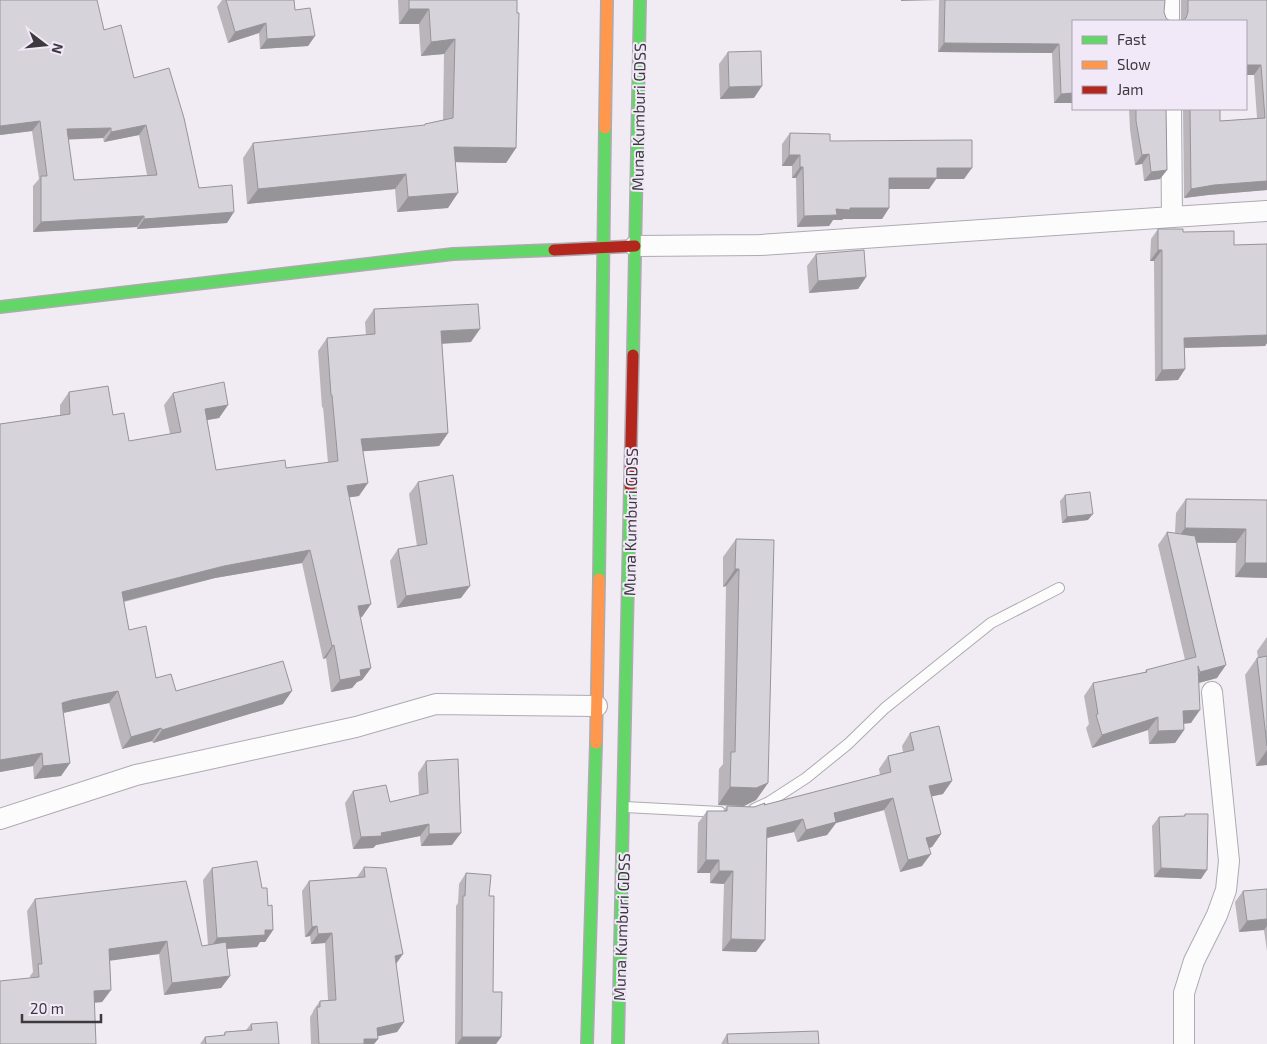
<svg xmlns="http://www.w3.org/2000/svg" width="1267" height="1044" font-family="'Exo 2',sans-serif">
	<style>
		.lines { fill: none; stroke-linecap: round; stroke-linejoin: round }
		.lane-casing { stroke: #adaab0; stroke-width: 12 }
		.street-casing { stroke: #adaab0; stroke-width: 22 }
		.fast-casing { stroke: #adaab0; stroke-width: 14 }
		.slow-casing { stroke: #adaab0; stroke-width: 14 }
		.jam-casing { stroke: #adaab0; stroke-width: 14 }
		.lane { stroke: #fdfcfd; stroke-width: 10 }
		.street { stroke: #fdfcfd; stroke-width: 20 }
		.fast { stroke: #63d668; stroke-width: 11 }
		.slow { stroke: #ff974d; stroke-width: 11 }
		.jam { stroke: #b3261e; stroke-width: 11 }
		.wall { fill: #b9b5bb; fill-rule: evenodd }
		.shaded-wall { fill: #969499 }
		.building { fill: #d7d3da; stroke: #969499; fill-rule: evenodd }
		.labels { text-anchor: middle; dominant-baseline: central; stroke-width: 4; stroke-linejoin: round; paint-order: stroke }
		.street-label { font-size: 16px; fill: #3c393f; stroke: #f2e9f8 }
	</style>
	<rect width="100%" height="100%" fill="#f1ecf4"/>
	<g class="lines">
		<defs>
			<g id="lane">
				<path d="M625 807 720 812"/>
				<path d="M754 809 769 802 806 778 848 744 885 708 991 623 1059 588"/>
			</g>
			<g id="street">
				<path d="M1169 0V21"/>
				<path d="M1171 109 1172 217 1267 211"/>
				<path d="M635 246 760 245 1172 217"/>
				<path d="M0 819 136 775 356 727 436 704 597 706"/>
				<path d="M1184 1044V993L1194 961 1217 915 1226 890 1229 861 1212 692"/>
			</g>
			<g id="fast">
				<path d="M0 307 453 254 554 250"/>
				<path d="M633 355 640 0"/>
				<path d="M599 579 605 128"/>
				<path d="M587 1044 596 743"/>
				<path d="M618 1044 630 486"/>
			</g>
			<g id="slow">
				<path d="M605 128 607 0"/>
				<path d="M596 743 599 579"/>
			</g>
			<g id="jam">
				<path d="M554 250 635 246"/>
				<path d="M630 486 633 355"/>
			</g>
		</defs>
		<!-- lane casing -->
		<use href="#lane" class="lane-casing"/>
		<!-- street casing -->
		<use href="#street" class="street-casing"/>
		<!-- fast casing -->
		<use href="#fast" class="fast-casing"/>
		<!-- slow casing -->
		<use href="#slow" class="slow-casing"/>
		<!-- jam casing -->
		<use href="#jam" class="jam-casing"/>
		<!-- lane -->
		<use href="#lane" class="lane"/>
		<!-- street -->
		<use href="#street" class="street"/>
		<!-- fast -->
		<use href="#fast" class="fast"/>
		<!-- slow -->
		<use href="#slow" class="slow"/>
		<!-- jam -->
		<use href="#jam" class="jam"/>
	</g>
	<!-- wall -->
	<g class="wall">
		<path d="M222 0H294L295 10 315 36 308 46 260 49 259 33 228 43 217 7Z"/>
		<path d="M398 0H517L516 148 506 163 456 162 448 208 397 212 395 189 247 204 243 158 253 143 424 126 425 124 443 120 444 54 421 56 419 24H399Z"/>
		<path d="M901 0H1165L1073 21V103H1054L1052 53 938 52 939 0Z"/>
		<path d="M1181 0H1267V190L1208 195 1184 198 1183 109H1220V121L1257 118 1254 75H1246V21H1181Z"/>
		<path d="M104 30 134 78 199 188 227 223 137 229V227L33 232V186L39 179 32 131 0 135ZM139 135 147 175 74 180 68 139 103 138 104 142Z"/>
		<path d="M728 52 754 98 720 99 719 64Z"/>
		<path d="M1129 109H1166L1167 170 1160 179 1144 181 1142 164 1135 165 1130 130Z"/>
		<path d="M790 133 830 141 964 179H936L929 189H889V208L882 219H843L842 220H833L829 226 797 227 796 178H792V166H782V144Z"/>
		<path d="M1158 229 1183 232 1234 245 1267 244V343L1265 346 1185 348V369L1178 380 1155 381 1154 261H1150L1151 239Z"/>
		<path d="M816 254 866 277 858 289 809 293 807 266Z"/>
		<path d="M374 309 471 342 442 344 448 433 439 446 363 451 359 496 349 497 362 617H360L371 668 362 680 357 682 352 688 331 692 326 658 323 659 302 563 215 578 124 602 129 630 156 678 176 691 283 704 153 743 152 741 122 749 109 703 63 713 70 763 61 776 34 779 33 766 0 772V424L60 415V405L69 392 113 415 129 441 170 434 164 405 173 393 228 405 219 418 207 420 216 470 286 468 328 463 323 407 322 408 318 351 327 338 366 335 365 322Z"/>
		<path d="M418 482 461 598 397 608 390 561 398 549 417 546 409 494Z"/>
		<path d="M1065 495 1088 520 1062 523 1060 501Z"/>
		<path d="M1186 499 1267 500V578L1235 577 1236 543H1197L1217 678 1199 683 1191 723 1184 724V730L1175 743 1149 744 1148 730 1092 748 1086 728 1089 724 1084 696 1093 683 1145 672 1146 670 1185 660 1158 545 1167 532 1175 533 1176 513Z"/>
		<path d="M736 539 768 783 756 800 744 806 718 805 719 769 723 764 726 586 723 587V557Z"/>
		<path d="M1267 637V765L1256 766 1245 675 1257 658H1258L1257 651Z"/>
		<path d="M910 733 943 794 931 796 941 834 932 847 929 848 922 866 900 872 884 810 836 823 827 835 797 842 794 832 767 838 756 952 722 951 724 884 710 883V873H697L698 823 707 811H723L727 806 754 807 764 805 880 775 879 769 888 756 903 752 902 746Z"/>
		<path d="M426 761 452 845 421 846 420 836 376 845 373 848 353 849 345 803 353 791 390 802 419 795 418 773Z"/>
		<path d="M1185 814 1201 879 1154 877 1152 826 1159 817 1184 816Z"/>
		<path d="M364 867 396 964 404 1022 397 1032 378 1036V1039L374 1044H311L310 1017 313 1012V1011L320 1001 328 1000 325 943 311 944 310 936 305 937 302 891 309 881 357 877Z"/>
		<path d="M212 868 262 888 268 906 273 930 265 942H260L257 947 227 949 230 976 221 988 164 995 159 954 110 960 111 990 102 1002 94 1003 30 978V976L33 972 27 911 35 899 202 946 208 945 203 880Z"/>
		<path d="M466 873 489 896 493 992 501 1037 496 1044H455L456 906 458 903 459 884Z"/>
		<path d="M1267 889V951L1264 930 1239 932 1235 902 1243 891Z"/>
		<path d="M251 1024 279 1044H200L205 1037 223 1036 225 1032 246 1030Z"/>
		<path d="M727 1034 819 1044H721Z"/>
	</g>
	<!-- shaded-wall -->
	<g class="shaded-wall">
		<path d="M901 0H939L901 1Z"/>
		<path d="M409 9H429L419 24H399Z"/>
		<path d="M266 23 259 33 228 43 235 32Z"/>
		<path d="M315 36 308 46 260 49 267 39Z"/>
		<path d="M455 39 444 54 421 56 431 42Z"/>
		<path d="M944 43 1059 44 1052 53 938 52Z"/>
		<path d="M1246 65H1261L1254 75H1246Z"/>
		<path d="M762 86 754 98 720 99 729 87Z"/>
		<path d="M1073 93V103H1054L1061 94Z"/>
		<path d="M40 121 32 131 0 135V126Z"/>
		<path d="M146 125 139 135 104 142 111 132Z"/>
		<path d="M111 128 103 138 59 140 67 129Z"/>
		<path d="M454 147 516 148 506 163 444 162Z"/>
		<path d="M1149 154 1142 164 1135 165 1142 155Z"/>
		<path d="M789 155H800L792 166H782Z"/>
		<path d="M800 167H803L796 178H792Z"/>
		<path d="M937 168H972L964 179H936L929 189H881L889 178Z"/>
		<path d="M1167 170 1160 179 1144 181 1151 172Z"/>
		<path d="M406 174 395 189 247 204 258 189Z"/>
		<path d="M1267 181V190L1208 195 1184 198 1191 189 1214 185Z"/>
		<path d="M458 193 448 208 397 212 408 197Z"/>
		<path d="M850 208H889L882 219H843L842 220H833L829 226 797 227 804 216 836 209Z"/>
		<path d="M234 212 227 223 137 229 144 219Z"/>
		<path d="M144 216 137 227 33 232 41 222Z"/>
		<path d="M1158 250H1162L1154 261H1150Z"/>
		<path d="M866 277 858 289 809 293 818 281Z"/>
		<path d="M480 329 471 342 432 344 441 331Z"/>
		<path d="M1267 335V343L1265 346 1177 348 1184 338Z"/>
		<path d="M1185 369 1178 380 1155 381 1162 370Z"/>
		<path d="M228 405 219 418 196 422 205 409Z"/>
		<path d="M448 433 439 446 353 452 361 439Z"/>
		<path d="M368 483 359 496 338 499 347 486Z"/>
		<path d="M1093 514 1088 520 1062 523 1067 517Z"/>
		<path d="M1185 528 1246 529 1236 543 1175 542Z"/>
		<path d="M310 550 302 563 215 578 113 604 122 592 224 566Z"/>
		<path d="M1245 563H1267V578L1235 577Z"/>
		<path d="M735 569H739L726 586 723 587Z"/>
		<path d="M470 586 461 598 397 608 406 596Z"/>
		<path d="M371 604 362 617 349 619 358 606Z"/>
		<path d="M334 645 326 658 323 659 332 646Z"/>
		<path d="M1226 665 1217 678 1191 685 1200 672Z"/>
		<path d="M371 668 362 680 357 682 352 688 331 692 340 680 360 670Z"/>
		<path d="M118 691 109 703 63 713 62 703 72 700Z"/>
		<path d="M292 691 283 704 153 743 162 730Z"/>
		<path d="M1200 710 1191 723 1174 724 1183 711Z"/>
		<path d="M1158 717 1148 730 1092 748 1102 735Z"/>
		<path d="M161 728 152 741 122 749 131 737Z"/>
		<path d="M1184 730 1175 743 1149 744 1158 731Z"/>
		<path d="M1267 750V765L1256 766Z"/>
		<path d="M42 753 33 766 0 772V760Z"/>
		<path d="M70 763 61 776 34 779 43 766Z"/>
		<path d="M952 781 943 794 920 799 929 786Z"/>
		<path d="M768 783 756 800 744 806 718 805 730 787Z"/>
		<path d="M893 798 884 810 836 823 827 835 797 842 806 830 834 813Z"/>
		<path d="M803 819 794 832 758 840 767 828Z"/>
		<path d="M429 824 420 836 376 845 373 848 353 849 361 837Z"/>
		<path d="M461 833 452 845 421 846 429 834Z"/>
		<path d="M941 834 932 847 918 851 926 838Z"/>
		<path d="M931 854 922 866 900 872 908 860Z"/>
		<path d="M706 860H719L710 873H697Z"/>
		<path d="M1161 868 1207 870 1201 879 1154 877Z"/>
		<path d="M719 871H733L724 884 710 883Z"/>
		<path d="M1267 919V926L1264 930 1239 932 1247 921Z"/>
		<path d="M317 926 310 936 305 937 312 927Z"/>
		<path d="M265 930H273L265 942H260L257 947 209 950 217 938Z"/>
		<path d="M332 933 325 943 311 944 318 934Z"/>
		<path d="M731 939 765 940 756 952 722 951Z"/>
		<path d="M167 941 159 954 101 962 109 949Z"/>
		<path d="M403 954 396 964 395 956Z"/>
		<path d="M230 976 221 988 164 995 172 983Z"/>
		<path d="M111 990 102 1002 85 1003 94 991Z"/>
		<path d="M404 1022 397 1032 370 1038 377 1028Z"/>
		<path d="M462 1037H501L496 1044H457Z"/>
		<path d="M364 1039H378L374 1044H360Z"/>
	</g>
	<!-- building -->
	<g class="building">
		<path d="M0 0H97L104 30 121 25 134 78 169 68 184 118 199 188 232 185 234 212 144 219V216L41 222V176H47L40 121 0 126ZM146 125 157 175 74 180 67 129 111 128V132Z"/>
		<path d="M226 0H294L295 10 310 8 315 36 267 39 266 23 235 32Z"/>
		<path d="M409 0H517V13H519L516 148 454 147 458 193 408 197 406 174 258 189 253 143 425 125V124L453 118 455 39 431 42 429 9H409Z"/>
		<path d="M945 0H1165L1164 12 1166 18 1170 21H1073V93L1061 94 1059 44 944 43Z"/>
		<path d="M1188 0H1267V181L1214 185 1191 189 1190 109H1220V121L1265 118 1261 65H1246V21H1182L1186 18 1188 12Z"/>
		<path d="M761 51 762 86 729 87 728 52Z"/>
		<path d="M1136 109H1166L1167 170 1151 172 1149 154 1142 155 1136 121Z"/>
		<path d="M790 133 830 134V141L972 140V168H937V178H889V208H850V210L836 209 837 215 804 216 803 167H800V155H789Z"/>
		<path d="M1158 229H1183V232L1234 231V245L1267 244V335L1184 338 1185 369 1162 370V250H1158Z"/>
		<path d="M864 250 866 277 818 281 816 254Z"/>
		<path d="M478 304 480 329 441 331 448 433 361 439 368 483 347 486 371 604 358 606 371 668 360 670 361 676 340 680 334 645 332 646 310 550 224 566 122 592 129 630 146 626 156 678 171 674 176 691 283 661 292 691 162 730 161 728 131 737 118 691 72 700 62 703 70 763 43 766 42 753 0 760V424L70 414 69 392 108 386 113 415 124 413 129 441 181 432 173 393 224 382 228 405 205 409 216 470 285 460 286 468 338 461 332 395H331L327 338 375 334 374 309Z"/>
		<path d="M453 475 470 586 406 596 398 549 427 544 418 482Z"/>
		<path d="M1090 492 1093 514 1067 517 1065 495Z"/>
		<path d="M1186 499 1267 500V563H1245L1246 529 1185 528Z"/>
		<path d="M1167 532 1195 536 1226 665 1200 672 1198 666 1200 710 1183 711 1184 730 1158 731V717L1102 735 1096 715 1098 714 1093 683 1147 672 1146 670 1196 657Z"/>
		<path d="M736 539 774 540 768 783 756 788 730 787 731 752H735L739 569H735Z"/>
		<path d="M1267 656V746L1257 658Z"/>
		<path d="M939 726 952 781 929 786 941 834 926 838 931 854 908 860 893 798 834 813 836 822 806 830 803 819 767 828 765 940 731 939 733 871H719V860H706L707 811H727V806L754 807 765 803 764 805 891 772 888 756 914 750 910 733Z"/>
		<path d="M458 759 461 833 429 834V824L381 833 382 836 361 837 353 791 386 785 390 802 428 793 426 761Z"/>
		<path d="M1185 814H1208L1207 870 1161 868 1159 817 1185 816Z"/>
		<path d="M257 861 262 888H267L268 906 272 905 273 930H265V935L217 938 212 868Z"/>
		<path d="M364 867 386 868 403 954 395 956 404 1022 377 1028 378 1039H364V1044H319L317 1007H320V1001L336 1000 332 933 318 934 317 926 312 927 309 881 365 877Z"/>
		<path d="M466 873 491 875 489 896H494L493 992H502L501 1037H462L463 896H465Z"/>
		<path d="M186 881 202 946 226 942 230 976 172 983 167 941 109 949 111 990 94 991 96 1044H0V981L39 977 38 964H42L35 899Z"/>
		<path d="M1267 889V919L1247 921 1243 891Z"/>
		<path d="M277 1022 279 1044H206L205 1037 225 1035V1032L252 1030 251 1024Z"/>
		<path d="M818 1031 819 1044H728L727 1034Z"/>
	</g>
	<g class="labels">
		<!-- street labels -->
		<g class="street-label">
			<text transform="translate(638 117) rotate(-89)">Muna Kumburi GDSS</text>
			<text transform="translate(630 522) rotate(-89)">Muna Kumburi GDSS</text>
			<text transform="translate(621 927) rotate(-88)">Muna Kumburi GDSS</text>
		</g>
	</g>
	<!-- legend -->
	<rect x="1072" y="20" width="175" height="90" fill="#f2e9f8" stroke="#a9a3ae"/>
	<rect x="1082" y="36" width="25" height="8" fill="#63d668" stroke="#a9a3ae"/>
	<text x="1117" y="45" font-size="15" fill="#3c393f">Fast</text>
	<rect x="1082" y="61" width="25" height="8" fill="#ff974d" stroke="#a9a3ae"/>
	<text x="1117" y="70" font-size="15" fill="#3c393f">Slow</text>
	<rect x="1082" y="86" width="25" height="8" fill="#b3261e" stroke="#a9a3ae"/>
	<text x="1117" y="95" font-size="15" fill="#3c393f">Jam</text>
	<!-- north arrow -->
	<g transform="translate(45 45) rotate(106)" stroke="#f2e9f8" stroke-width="4" paint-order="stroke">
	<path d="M0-4L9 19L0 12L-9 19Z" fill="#3c393f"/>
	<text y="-8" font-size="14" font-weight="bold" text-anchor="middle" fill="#3c393f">N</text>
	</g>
	<!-- scale -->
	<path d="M22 1014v8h79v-8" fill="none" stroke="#3c393f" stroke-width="2.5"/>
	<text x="30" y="1014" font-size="15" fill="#3c393f" stroke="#f2e9f8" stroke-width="4" paint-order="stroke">20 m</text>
</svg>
